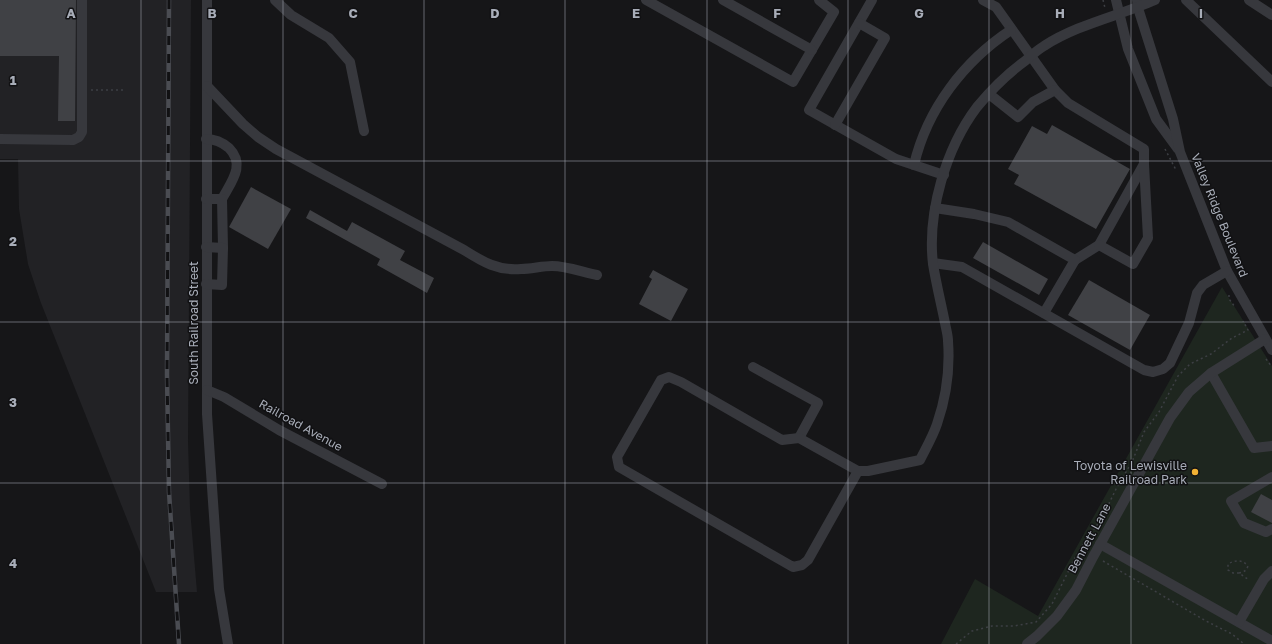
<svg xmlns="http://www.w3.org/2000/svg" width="1272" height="644" font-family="'Golos Text',sans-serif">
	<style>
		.built { fill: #222225 }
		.green { fill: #1e261f }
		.building { fill: #404145 }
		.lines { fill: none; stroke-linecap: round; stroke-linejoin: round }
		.path { stroke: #3d3f44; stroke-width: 1.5; stroke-dasharray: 2 3; stroke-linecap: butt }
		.minor { stroke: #37383d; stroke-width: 10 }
		.rail-casing { stroke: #4a4c52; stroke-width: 4.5 }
		.rail { stroke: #111113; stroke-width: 3; stroke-dasharray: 9; stroke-linecap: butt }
		.grid { fill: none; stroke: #a8adb8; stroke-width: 1; stroke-opacity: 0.55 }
		.poi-dot { fill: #f2b134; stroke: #111113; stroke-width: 1.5 }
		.labels { text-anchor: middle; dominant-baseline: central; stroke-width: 3; stroke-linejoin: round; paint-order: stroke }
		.street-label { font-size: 12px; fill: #a8adb8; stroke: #111113 }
		.poi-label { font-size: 12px; fill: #a8adb8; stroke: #111113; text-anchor: end }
		.grid-label { font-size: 13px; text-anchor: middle; font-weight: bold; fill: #a8adb8; stroke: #111113; stroke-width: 3; stroke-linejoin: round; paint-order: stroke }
	</style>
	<rect width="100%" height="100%" fill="#161618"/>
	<!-- built -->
	<path class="built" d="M0 0H191L188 441 190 509 197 592H156L41 303 28 264 19 209 18 159H0Z"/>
	<!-- green -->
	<path class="green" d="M1222 287 1272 366V644H941L975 579 1038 616Z"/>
	<!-- building -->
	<g class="building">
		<path d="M0 0H76L75 121H58L59 56H0Z"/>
		<path d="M1052 125 1130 169 1096 229 1014 184 1019 175 1008 169 1032 126 1047 134Z"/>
		<path d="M251 187 291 209 268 249 229 227Z"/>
		<path d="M310 210 347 231 352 222 405 251 400 260 434 278 427 293 377 265 380 259 306 218Z"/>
		<path d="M983 242 1048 279 1039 295 973 258Z"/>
		<path d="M653 270 688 289 671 321 639 304 652 279 649 277Z"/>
		<path d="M1089 280 1150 315 1130 350 1068 315Z"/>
		<path d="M1261 494 1272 500V523L1251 512Z"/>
	</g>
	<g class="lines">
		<!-- path -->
		<g class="path">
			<path d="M1103 0 1105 8"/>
			<path d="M91 90H123"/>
			<path d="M1165 149 1176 170"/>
			<path d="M1229 295V299L1235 307"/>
			<path d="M1266 359 1272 367"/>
			<path d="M1103 561 1206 621 1232 634 1244 644"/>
			<path d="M1239 573C1244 572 1246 571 1248 566 1242 559 1235 560 1228 564V570L1233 573H1239L1249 580"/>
			<path d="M956 644 972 631 992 626H1014L1036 622 1052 604 1078 552 1102 518 1117 487 1132 462 1144 432 1159 412 1178 376 1190 364 1211 354 1232 338 1248 330 1243 321"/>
		</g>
		<!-- minor -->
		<g class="minor">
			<path d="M207 0V414L219 589 228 644"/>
			<path d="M275 0 291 15 329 38 350 62 364 131"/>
			<path d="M646 0 793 82 834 12 819 0"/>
			<path d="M723 0 812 50"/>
			<path d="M872 0 809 110 896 159 944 175"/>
			<path d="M983 0 996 7 1055 90 1068 103 1144 149V164L1099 245 1075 260"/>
			<path d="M1116 0 1128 49 1156 119 1178 149"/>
			<path d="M1137 0 1138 8 1173 119 1180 152 1227 271 1272 350"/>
			<path d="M1186 0 1272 82"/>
			<path d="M1249 0 1272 15"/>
			<path d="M207 86 243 124 258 137 276 149 464 250C483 262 498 271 521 269 531 269 542 266 552 266 567 266 582 272 597 275"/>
			<path d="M989 94 1018 117 1033 102 1055 90"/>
			<path d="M835 125 885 38 859 23"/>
			<path d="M0 139 73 140 79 137 82 132V0"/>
			<path d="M206 139C215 139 222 142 229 148 246 165 231 182 222 199"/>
			<path d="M914 165C927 109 964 61 1011 30"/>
			<path d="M206 199H222L223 248"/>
			<path d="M935 208 974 214 1008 222 1075 260 1044 313"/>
			<path d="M1099 245 1133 264 1148 238 1144 164"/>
			<path d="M206 247 223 248 222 285 206 284"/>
			<path d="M933 263 962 267 1144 370 1153 372 1163 369 1170 363 1189 323 1197 293 1203 285 1227 271"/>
			<path d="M753 367 818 403 799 438"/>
			<path d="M1211 373 1254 448 1272 446"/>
			<path d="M207 390 224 397 279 430 382 484"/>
			<path d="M858 471 799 438 782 440 681 382 669 377 661 380 617 457 619 467 793 567 802 565 808 560 858 471H868L920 460C926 448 933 436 937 424 946 398 950 368 948 341 948 335 946 329 945 323 941 303 936 283 933 264 927 212 946 148 977 107 991 90 1007 74 1025 61 1031 56 1037 50 1044 46 1078 24 1119 16 1155 0"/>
			<path d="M1272 477 1231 501 1244 523 1266 532 1272 529"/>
			<path d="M1100 544 1272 641"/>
			<path d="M1239 622 1264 579 1272 571"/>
			<path d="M1027 644 1037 636 1057 616 1076 590 1093 557 1170 418 1189 392 1211 373 1265 339"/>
		</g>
		<defs>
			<path id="rail" d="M169 0 167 375 169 492 179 644"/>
		</defs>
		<!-- rail casing -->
		<use href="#rail" class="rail-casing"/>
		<!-- rail -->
		<use href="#rail" class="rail"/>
	</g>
	<!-- grid -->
	<path class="grid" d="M141 0V644M283 0V644M424 0V644M565 0V644M707 0V644M848 0V644M989 0V644M1131 0V644M0 161H1272M0 322H1272M0 483H1272"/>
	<!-- markers -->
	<circle class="poi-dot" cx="1195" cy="472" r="4"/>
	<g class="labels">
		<!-- street labels -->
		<g class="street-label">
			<text transform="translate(1220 215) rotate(68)">Valley Ridge Boulevard</text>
			<text transform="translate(193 323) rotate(-90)">South Railroad Street</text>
			<text transform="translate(301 425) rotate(29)">Railroad Avenue</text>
			<text transform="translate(1089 538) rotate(-62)">Bennett Lane</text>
		</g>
		<!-- poi labels -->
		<g class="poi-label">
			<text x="1187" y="465">Toyota of Lewisville<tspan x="1187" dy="14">Railroad Park</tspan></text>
		</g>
	</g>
	<g class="grid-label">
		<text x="71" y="18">A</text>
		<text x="212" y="18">B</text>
		<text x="353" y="18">C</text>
		<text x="495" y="18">D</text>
		<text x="636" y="18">E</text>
		<text x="777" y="18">F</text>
		<text x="919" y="18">G</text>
		<text x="1060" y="18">H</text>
		<text x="1201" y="18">I</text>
		<text x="13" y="85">1</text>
		<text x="13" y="246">2</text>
		<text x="13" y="407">3</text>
		<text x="13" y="568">4</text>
	</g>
</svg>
